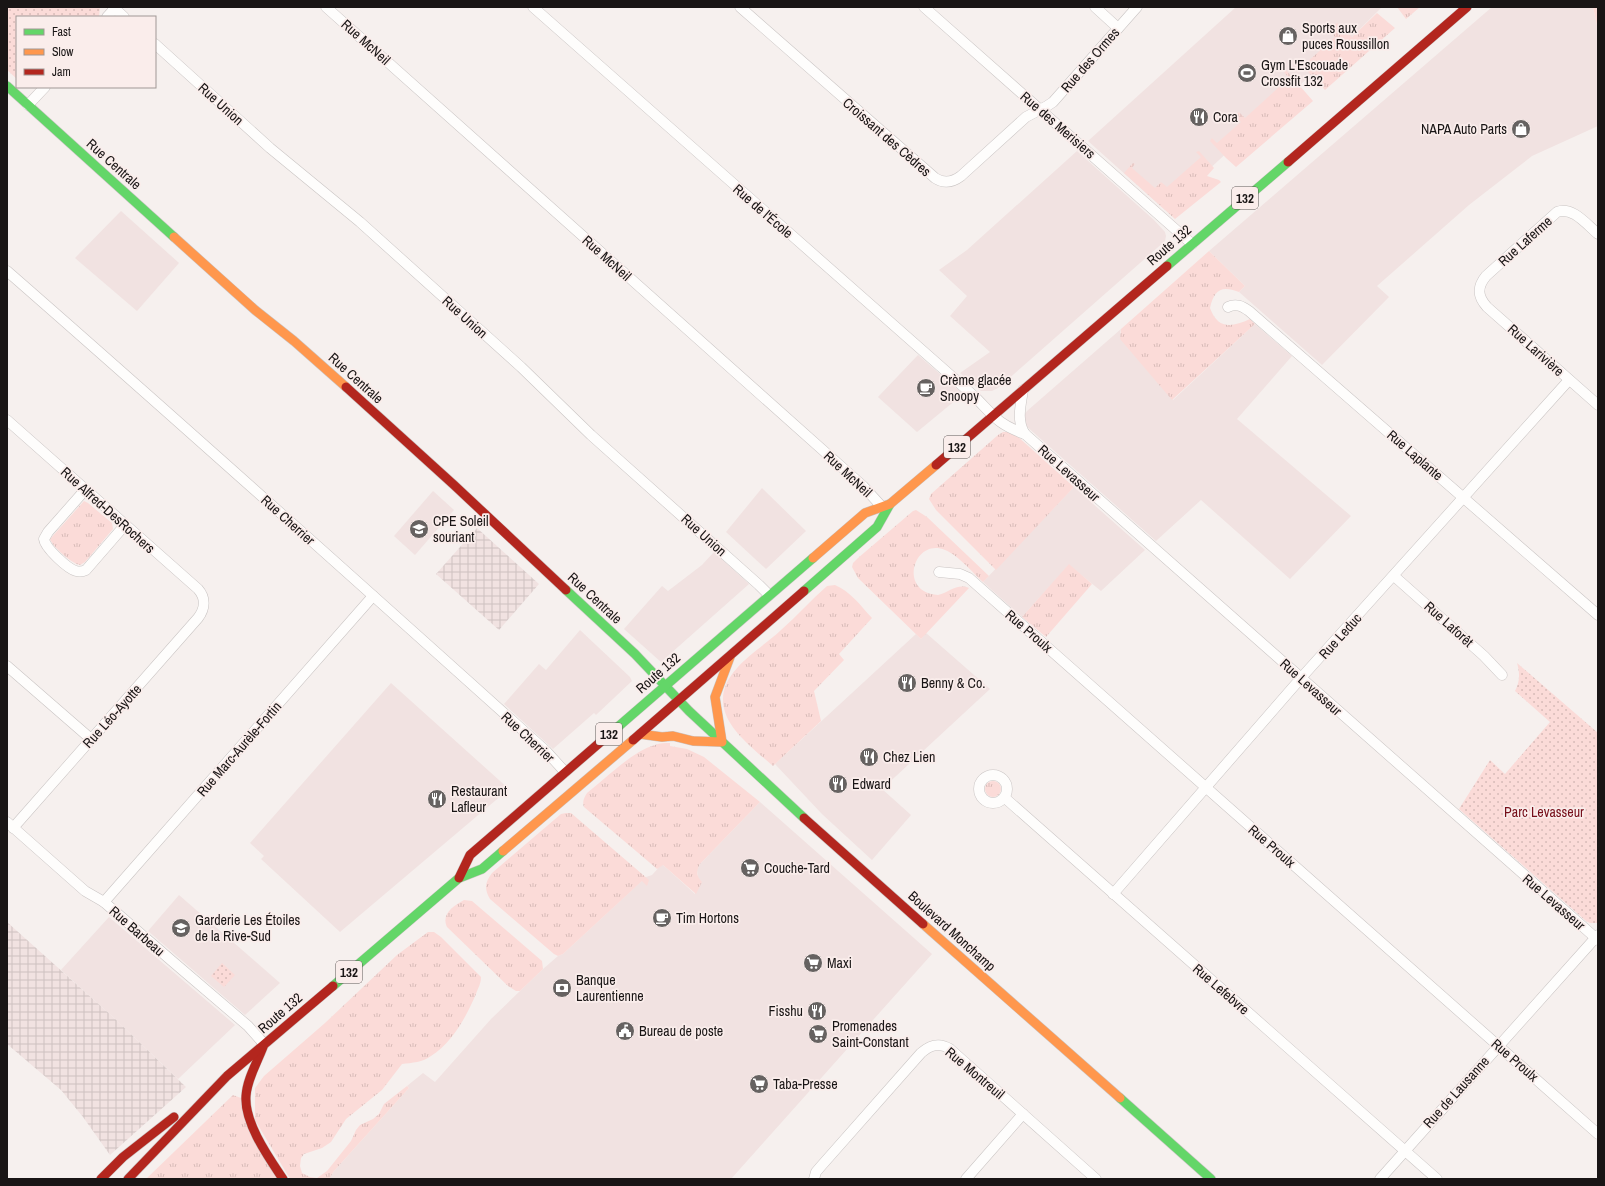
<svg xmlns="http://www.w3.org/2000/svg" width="1605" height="1186" font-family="'Archivo Narrow',sans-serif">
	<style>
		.built { fill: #f1e2e1 }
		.industrial { fill: url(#industrial-grid) }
		.grass { fill: url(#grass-tufts) }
		.park { fill: url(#park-dots) }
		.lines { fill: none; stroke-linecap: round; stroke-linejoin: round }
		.street-casing { stroke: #c9c4c3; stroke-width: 11 }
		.fast-casing { stroke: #c9c4c3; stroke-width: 10 }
		.slow-casing { stroke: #c9c4c3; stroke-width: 10 }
		.jam-casing { stroke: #c9c4c3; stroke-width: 10 }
		.street { stroke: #fefdfc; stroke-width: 10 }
		.fast { stroke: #63d668; stroke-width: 9 }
		.slow { stroke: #ff974d; stroke-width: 9 }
		.jam { stroke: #b3261e; stroke-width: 9 }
		.labels { text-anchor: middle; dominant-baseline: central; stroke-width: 3.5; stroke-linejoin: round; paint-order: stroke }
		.shield { fill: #faedeb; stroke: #5c5655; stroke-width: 1 }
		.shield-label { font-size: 13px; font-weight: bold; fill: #191515 }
		.poi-label { font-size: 14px; fill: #191515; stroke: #faedeb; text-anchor: start }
		.street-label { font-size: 14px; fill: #191515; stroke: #faedeb }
		.park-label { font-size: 14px; fill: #760e19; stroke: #faedeb }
	</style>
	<defs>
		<pattern id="industrial-grid" width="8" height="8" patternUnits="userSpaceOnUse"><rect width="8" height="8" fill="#f1e2e1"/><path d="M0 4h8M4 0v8" fill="none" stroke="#cec1c0"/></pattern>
		<pattern id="grass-tufts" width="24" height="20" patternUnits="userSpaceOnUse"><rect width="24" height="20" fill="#fbdbd8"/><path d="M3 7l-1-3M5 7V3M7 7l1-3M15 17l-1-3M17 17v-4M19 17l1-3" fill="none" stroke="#d7bbb8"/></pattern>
		<pattern id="park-dots" width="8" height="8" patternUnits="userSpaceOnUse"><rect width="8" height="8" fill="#fbdbd8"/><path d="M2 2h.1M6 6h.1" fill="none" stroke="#d7bbb8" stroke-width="1.8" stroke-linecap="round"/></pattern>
	</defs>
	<rect width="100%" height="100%" fill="#f6f0ee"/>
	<!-- built -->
	<g class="built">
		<path d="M1236 7H1382L1352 37 1165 210 1088 141Z"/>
		<path d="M1492 7H1593L1598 30V126L1532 156 1469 205 1377 286 1389 297 1322 365 1239 292 1245 286 1209 251Z"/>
		<path d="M1077 151 1154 220 1165 232 1166 236 1165 241 998 388 992 391H981L960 373 990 352 950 316 967 296 939 270 967 250Z"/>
		<path d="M121 211 179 263 137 311 75 258Z"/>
		<path d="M1255 324 1292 356 1237 419 1351 516 1290 579 1201 500 1156 541 1025 425 1024 415 1027 411 1121 329 1120 333 1173 400Z"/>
		<path d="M918 355 963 394 917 432 878 397Z"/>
		<path d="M1074 487 1145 550 1101 591 1069 565 1022 617 983 582Z"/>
		<path d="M762 488 806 531 766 569 726 532Z"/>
		<path d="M433 491 454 510 415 555 394 536Z"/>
		<path d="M714 552 749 584 661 662 624 629 662 586 668 591 702 565Z"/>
		<path d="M580 630 630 677 632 681 596 715 594 713 553 749 504 704 539 664 546 670Z"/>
		<path d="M926 633 990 689 882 789 911 815 872 860 822 814 775 764 916 634 921 639Z"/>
		<path d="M391 683 509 789 340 932 261 859 264 856 250 843Z"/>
		<path d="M760 802 932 954 731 1179H329L334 1171 409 1088 407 1086 423 1073 435 1082 491 1019 520 991 543 969 558 956 563 954 646 877 652 875 662 864 695 894 698 878 697 870 700 864Z"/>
		<path d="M179 895 280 983 245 1015 148 931Z"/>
		<path d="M109 917 235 1025 178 1079 113 1017 61 970Z"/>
	</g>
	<!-- industrial -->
	<g class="industrial">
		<path d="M477 528 539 584 499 630 436 574Z"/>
		<path d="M7 922 113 1017 186 1087 110 1155 83 1117 61 1090 7 1044Z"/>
	</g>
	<!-- grass -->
	<g class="grass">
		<path d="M1397 7H1420L1406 19Z"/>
		<path d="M1593 7H1598V30Z"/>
		<path d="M1377 13 1395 28 1325 90 1297 60 1299 58 1305 64 1335 37 1329 30 1337 23 1352 37Z"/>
		<path d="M1286 70 1313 101 1236 167 1226 158 1210 141 1212 138 1217 143 1241 122 1234 116 1239 112 1245 118 1289 78 1284 72Z"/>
		<path d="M1199 151 1214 168 1207 176 1219 180 1221 182 1175 219 1124 173 1133 163 1135 164 1132 168 1155 188 1161 182 1167 187 1201 157 1196 152Z"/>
		<path d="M1209 251 1245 286 1239 292C1221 285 1214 290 1210 308 1218 330 1232 327 1250 319L1255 324 1172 400 1120 339 1121 329Z"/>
		<path d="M1003 432H1010L1015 434 1074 487 996 570 936 510 929 499 931 494 998 435Z"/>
		<path d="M84 501 88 503 112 523 113 529 85 562 80 565C72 564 52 546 50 539Z"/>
		<path d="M916 510 927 517 989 576 983 582C973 573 958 555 945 550 914 537 897 592 938 595 950 592 957 583 969 588L921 639 858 578 852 567 853 563 858 558 913 511Z"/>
		<path d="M1069 564 1092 584 1046 637 1022 617Z"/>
		<path d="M835 585C850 591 861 606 872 618L839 654 844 660 814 691 821 721 773 766C757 752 731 732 725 712 713 674 758 652 781 630 797 616 811 600 827 586Z"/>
		<path d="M670 743V746L687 749 704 757 760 802 700 864C696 871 696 876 702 882L696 894 663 865 657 869 656 868 584 807C582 802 584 798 587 793 605 779 634 750 655 745 660 743 665 743 670 743Z"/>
		<circle cx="993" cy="789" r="8"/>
		<path d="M566 813H571L649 880 647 886 642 881 563 954 558 956 554 954 490 899C484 889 485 882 492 873L561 814Z"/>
		<path d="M464 900 472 901 542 961 543 969 520 991H516L508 986 447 927C441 914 453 906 464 900Z"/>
		<path d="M428 932H434L441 937 481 977C481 984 478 988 476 994 466 1017 453 1042 431 1056 423 1062 412 1063 402 1064L382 1090 346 1119 331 1142 322 1148 304 1154 301 1158 300 1166 302 1173 310 1177 317 1178 327 1171 351 1141 356 1130 360 1125 373 1119 379 1114 384 1104 407 1086 409 1088 334 1171 329 1179H290L255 1120V1088L264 1076 325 1023 397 955Z"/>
		<path d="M233 1095 241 1098 277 1179H146Z"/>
	</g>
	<!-- park -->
	<g class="park">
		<path d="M7 7H100L99 17H17V79L7 70Z"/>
		<path d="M1517 663 1598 733V923H1590L1586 921 1459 809 1490 760 1505 774 1550 722 1515 691C1520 682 1520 673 1517 663Z"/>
		<path d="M222 963 235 975 224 987 211 976Z"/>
	</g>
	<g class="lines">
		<defs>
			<g id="street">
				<path d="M113 7 124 17"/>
				<path d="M326 7 863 486 883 508"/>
				<path d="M533 7 974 396C994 416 997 424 1025 434"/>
				<path d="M740 7 935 178C944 184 953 182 961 176L1026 117 1047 106 1053 102 1137 7"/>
				<path d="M924 7 1192 244"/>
				<path d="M1095 7 1118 28"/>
				<path d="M107 17 116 7"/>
				<path d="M155 44 270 148 360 222 521 367 591 435 759 585 769 595"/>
				<path d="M28 105 45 87"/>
				<path d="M1598 234C1587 225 1573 206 1557 212L1486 276C1477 287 1477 296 1487 307L1598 405"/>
				<path d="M7 271C188 429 367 590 546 751L565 772"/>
				<path d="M1228 307C1236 303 1242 306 1249 311L1598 615"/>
				<path d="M1023 390C1021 404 1016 421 1025 434L1598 940"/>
				<path d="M7 420 198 589C206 598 205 609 198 618L13 828"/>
				<path d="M85 490 48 532 44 539C45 548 68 569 76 571 80 572 82 572 86 570L125 525"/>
				<path d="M939 572 960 574 969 578 1598 1134"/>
				<path d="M1394 576 1484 656 1502 675"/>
				<path d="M7 666 91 739"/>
				<circle cx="993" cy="789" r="14"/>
				<path d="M1005 798 1437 1179"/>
				<path d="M7 822 85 891 104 902 172 961 248 1026 264 1044"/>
				<path d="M1113 894 1301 678 1569 380"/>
				<path d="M104 902 373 596"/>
				<path d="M814 1179 816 1172 822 1165 921 1053C930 1045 939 1042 950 1049L1096 1179"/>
				<path d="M966 1179 1023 1114"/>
				<path d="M1380 1179 1598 935"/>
			</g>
			<g id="fast">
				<path d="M7 86 174 237"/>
				<path d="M1167 266 1288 162"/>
				<path d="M566 590 635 654 689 711 804 818"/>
				<path d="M804 591 877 527 890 504"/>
				<path d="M612 732 813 558"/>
				<path d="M333 986 459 878 482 869 503 851"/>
				<path d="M1120 1098 1211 1179"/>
			</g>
			<g id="slow">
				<path d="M174 237 255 310 294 341 346 387"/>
				<path d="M813 558 865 513 890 504 936 465"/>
				<path d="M640 734 662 737 673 736 693 741 722 742 715 697 730 657"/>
				<path d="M503 851 633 740"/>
				<path d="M923 924 1120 1098"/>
			</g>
			<g id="jam">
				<path d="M1288 162 1467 7"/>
				<path d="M346 387 454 485 566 590"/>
				<path d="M936 465 1167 266"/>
				<path d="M633 740 804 591"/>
				<path d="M804 818 923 924"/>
				<path d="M459 878 470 855 612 732"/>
				<path d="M263 1047C257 1063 247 1079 246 1096 244 1123 269 1158 283 1179"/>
				<path d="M101 1179 123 1157 174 1117"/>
				<path d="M128 1179 227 1076 333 986"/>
			</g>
		</defs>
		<!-- street casing -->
		<use href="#street" class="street-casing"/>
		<!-- fast casing -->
		<use href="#fast" class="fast-casing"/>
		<!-- slow casing -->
		<use href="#slow" class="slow-casing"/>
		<!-- jam casing -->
		<use href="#jam" class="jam-casing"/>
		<!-- street -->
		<use href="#street" class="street"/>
		<!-- fast -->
		<use href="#fast" class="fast"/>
		<!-- slow -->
		<use href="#slow" class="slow"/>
		<!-- jam -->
		<use href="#jam" class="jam"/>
	</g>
	<!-- icons -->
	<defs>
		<symbol id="shop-disc" viewBox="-11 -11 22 22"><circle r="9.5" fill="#666261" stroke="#faedeb"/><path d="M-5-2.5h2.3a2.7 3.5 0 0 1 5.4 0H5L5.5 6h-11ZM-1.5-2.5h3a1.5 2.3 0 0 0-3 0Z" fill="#fff"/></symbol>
		<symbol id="stadium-disc" viewBox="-11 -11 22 22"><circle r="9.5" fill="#666261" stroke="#faedeb"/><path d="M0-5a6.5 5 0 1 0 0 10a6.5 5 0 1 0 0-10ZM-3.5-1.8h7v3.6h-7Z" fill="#fff"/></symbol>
		<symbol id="restaurant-disc" viewBox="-11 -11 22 22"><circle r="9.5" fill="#666261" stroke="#faedeb"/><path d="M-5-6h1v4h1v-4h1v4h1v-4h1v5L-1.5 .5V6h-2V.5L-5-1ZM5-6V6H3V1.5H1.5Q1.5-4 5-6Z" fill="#fff"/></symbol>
		<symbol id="cafe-disc" viewBox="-11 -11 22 22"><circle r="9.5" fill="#666261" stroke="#faedeb"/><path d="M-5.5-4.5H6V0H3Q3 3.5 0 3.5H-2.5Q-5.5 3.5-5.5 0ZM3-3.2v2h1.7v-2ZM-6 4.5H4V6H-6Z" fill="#fff"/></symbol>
		<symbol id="school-disc" viewBox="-11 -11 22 22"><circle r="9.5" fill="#666261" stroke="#faedeb"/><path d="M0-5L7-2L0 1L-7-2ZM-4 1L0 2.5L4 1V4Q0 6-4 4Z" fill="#fff"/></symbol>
		<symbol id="supermarket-disc" viewBox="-11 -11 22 22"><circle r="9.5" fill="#666261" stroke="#faedeb"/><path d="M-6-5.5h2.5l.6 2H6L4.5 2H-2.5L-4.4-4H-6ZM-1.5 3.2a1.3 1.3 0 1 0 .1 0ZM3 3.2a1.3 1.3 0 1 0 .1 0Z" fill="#fff"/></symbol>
		<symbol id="bank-disc" viewBox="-11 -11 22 22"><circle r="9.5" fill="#666261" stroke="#faedeb"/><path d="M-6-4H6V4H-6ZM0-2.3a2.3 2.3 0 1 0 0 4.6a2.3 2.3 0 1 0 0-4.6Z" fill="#fff"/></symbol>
		<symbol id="civic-disc" viewBox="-11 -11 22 22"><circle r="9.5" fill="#666261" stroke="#faedeb"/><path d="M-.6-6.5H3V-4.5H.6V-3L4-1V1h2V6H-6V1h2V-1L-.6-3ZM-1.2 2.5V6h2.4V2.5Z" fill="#fff"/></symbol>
	</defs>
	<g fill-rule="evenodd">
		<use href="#shop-disc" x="1277" y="25" width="22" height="22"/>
		<use href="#stadium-disc" x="1236" y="62" width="22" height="22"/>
		<use href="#restaurant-disc" x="1188" y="106" width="22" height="22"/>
		<use href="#shop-disc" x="1510" y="118" width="22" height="22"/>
		<use href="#cafe-disc" x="915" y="377" width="22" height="22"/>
		<use href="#school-disc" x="408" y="518" width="22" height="22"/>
		<use href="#restaurant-disc" x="896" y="672" width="22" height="22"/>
		<use href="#restaurant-disc" x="858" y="746" width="22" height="22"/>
		<use href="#restaurant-disc" x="827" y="773" width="22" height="22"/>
		<use href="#restaurant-disc" x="426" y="788" width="22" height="22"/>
		<use href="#supermarket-disc" x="739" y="857" width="22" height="22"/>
		<use href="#cafe-disc" x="651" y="907" width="22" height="22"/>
		<use href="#school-disc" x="170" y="917" width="22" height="22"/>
		<use href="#supermarket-disc" x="802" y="952" width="22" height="22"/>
		<use href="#bank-disc" x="551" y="977" width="22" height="22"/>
		<use href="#restaurant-disc" x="806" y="1000" width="22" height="22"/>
		<use href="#civic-disc" x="614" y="1020" width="22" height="22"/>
		<use href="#supermarket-disc" x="807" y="1023" width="22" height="22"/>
		<use href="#supermarket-disc" x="748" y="1073" width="22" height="22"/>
	</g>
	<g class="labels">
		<!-- shield labels -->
		<g class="shield">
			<rect x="1232" y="187" width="26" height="22" rx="3"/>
			<rect x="944" y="436" width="26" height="22" rx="3"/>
			<rect x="596" y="723" width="26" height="22" rx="3"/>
			<rect x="336" y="961" width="26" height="22" rx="3"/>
		</g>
		<g class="shield-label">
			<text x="1245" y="198">132</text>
			<text x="957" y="447">132</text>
			<text x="609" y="734">132</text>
			<text x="349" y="972">132</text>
		</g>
		<!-- poi labels -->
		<g class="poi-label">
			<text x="1302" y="28">Sports aux<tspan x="1302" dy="16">puces Roussillon</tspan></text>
			<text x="1261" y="65">Gym L'Escouade<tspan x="1261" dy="16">Crossfit 132</tspan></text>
			<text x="1213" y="117">Cora</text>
			<text x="1507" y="129" text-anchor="end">NAPA Auto Parts</text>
			<text x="940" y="380">Crème glacée<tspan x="940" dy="16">Snoopy</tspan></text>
			<text x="433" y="521">CPE Soleil<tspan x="433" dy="16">souriant</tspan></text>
			<text x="921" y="683">Benny &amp; Co.</text>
			<text x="883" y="757">Chez Lien</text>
			<text x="852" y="784">Edward</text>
			<text x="451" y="791">Restaurant<tspan x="451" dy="16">Lafleur</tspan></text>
			<text x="764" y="868">Couche-Tard</text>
			<text x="676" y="918">Tim Hortons</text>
			<text x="195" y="920">Garderie Les Étoiles<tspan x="195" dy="16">de la Rive-Sud</tspan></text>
			<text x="827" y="963">Maxi</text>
			<text x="576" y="980">Banque<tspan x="576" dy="16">Laurentienne</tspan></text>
			<text x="803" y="1011" text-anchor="end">Fisshu</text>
			<text x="832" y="1026">Promenades<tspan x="832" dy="16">Saint-Constant</tspan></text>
			<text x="639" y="1031">Bureau de poste</text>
			<text x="773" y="1084">Taba-Presse</text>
		</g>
		<!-- street labels -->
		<g class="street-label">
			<text transform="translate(366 42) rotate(42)">Rue McNeil</text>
			<text transform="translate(1090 60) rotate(-49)">Rue des Ormes</text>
			<text transform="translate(221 104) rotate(42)">Rue Union</text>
			<text transform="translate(1058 125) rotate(41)">Rue des Merisiers</text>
			<text transform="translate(887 137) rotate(41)">Croissant des Cèdres</text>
			<text transform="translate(114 164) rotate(42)">Rue Centrale</text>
			<text transform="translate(763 211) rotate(41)">Rue de l'École</text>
			<text transform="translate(1525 241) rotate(-42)">Rue Laferme</text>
			<text transform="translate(1169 245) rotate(-41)">Route 132</text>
			<text transform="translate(607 258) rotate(42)">Rue McNeil</text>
			<text transform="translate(465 317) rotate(42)">Rue Union</text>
			<text transform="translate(1536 350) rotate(42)">Rue Larivière</text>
			<text transform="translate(356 378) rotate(42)">Rue Centrale</text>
			<text transform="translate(1415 455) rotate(41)">Rue Laplante</text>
			<text transform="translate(1069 473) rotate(42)">Rue Levasseur</text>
			<text transform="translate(848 474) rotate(43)">Rue McNeil</text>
			<text transform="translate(108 510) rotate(42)">Rue Alfred-DesRochers</text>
			<text transform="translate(288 520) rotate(42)">Rue Cherrier</text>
			<text transform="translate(704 535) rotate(42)">Rue Union</text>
			<text transform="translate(595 598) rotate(43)">Rue Centrale</text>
			<text transform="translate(1449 624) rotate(42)">Rue Laforêt</text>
			<text transform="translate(1029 631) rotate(41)">Rue Proulx</text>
			<text transform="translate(1340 636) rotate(-48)">Rue Leduc</text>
			<text transform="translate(658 673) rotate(-41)">Route 132</text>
			<text transform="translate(1311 687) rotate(42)">Rue Levasseur</text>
			<text transform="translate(112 716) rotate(-48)">Rue Léo-Ayotte</text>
			<text transform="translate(528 737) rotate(43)">Rue Cherrier</text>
			<text transform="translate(239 749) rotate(-49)">Rue Marc-Aurèle-Fortin</text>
			<text transform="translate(1272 846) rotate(41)">Rue Proulx</text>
			<text transform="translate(1554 902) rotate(41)">Rue Levasseur</text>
			<text transform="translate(137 931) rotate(41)">Rue Barbeau</text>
			<text transform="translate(952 931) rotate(42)">Boulevard Monchamp</text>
			<text transform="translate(1221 989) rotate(41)">Rue Lefebvre</text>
			<text transform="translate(280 1013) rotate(-41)">Route 132</text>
			<text transform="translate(1515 1060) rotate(41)">Rue Proulx</text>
			<text transform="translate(975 1073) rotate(40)">Rue Montreuil</text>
			<text transform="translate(1456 1092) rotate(-48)">Rue de Lausanne</text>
		</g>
		<!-- park labels -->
		<g class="park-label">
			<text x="1544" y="812">Parc Levasseur</text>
		</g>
	</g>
	<!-- border -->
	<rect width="1605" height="1186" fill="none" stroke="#191515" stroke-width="16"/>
	<!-- legend -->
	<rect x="16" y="16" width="140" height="72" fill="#faedeb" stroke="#a09795"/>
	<rect x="24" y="29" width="20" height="6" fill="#63d668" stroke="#a09795"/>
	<text x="52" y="36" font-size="12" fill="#191515">Fast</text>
	<rect x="24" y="49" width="20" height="6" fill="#ff974d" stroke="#a09795"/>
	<text x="52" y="56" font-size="12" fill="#191515">Slow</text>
	<rect x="24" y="69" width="20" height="6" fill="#b3261e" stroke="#a09795"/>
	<text x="52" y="76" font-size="12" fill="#191515">Jam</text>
</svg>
